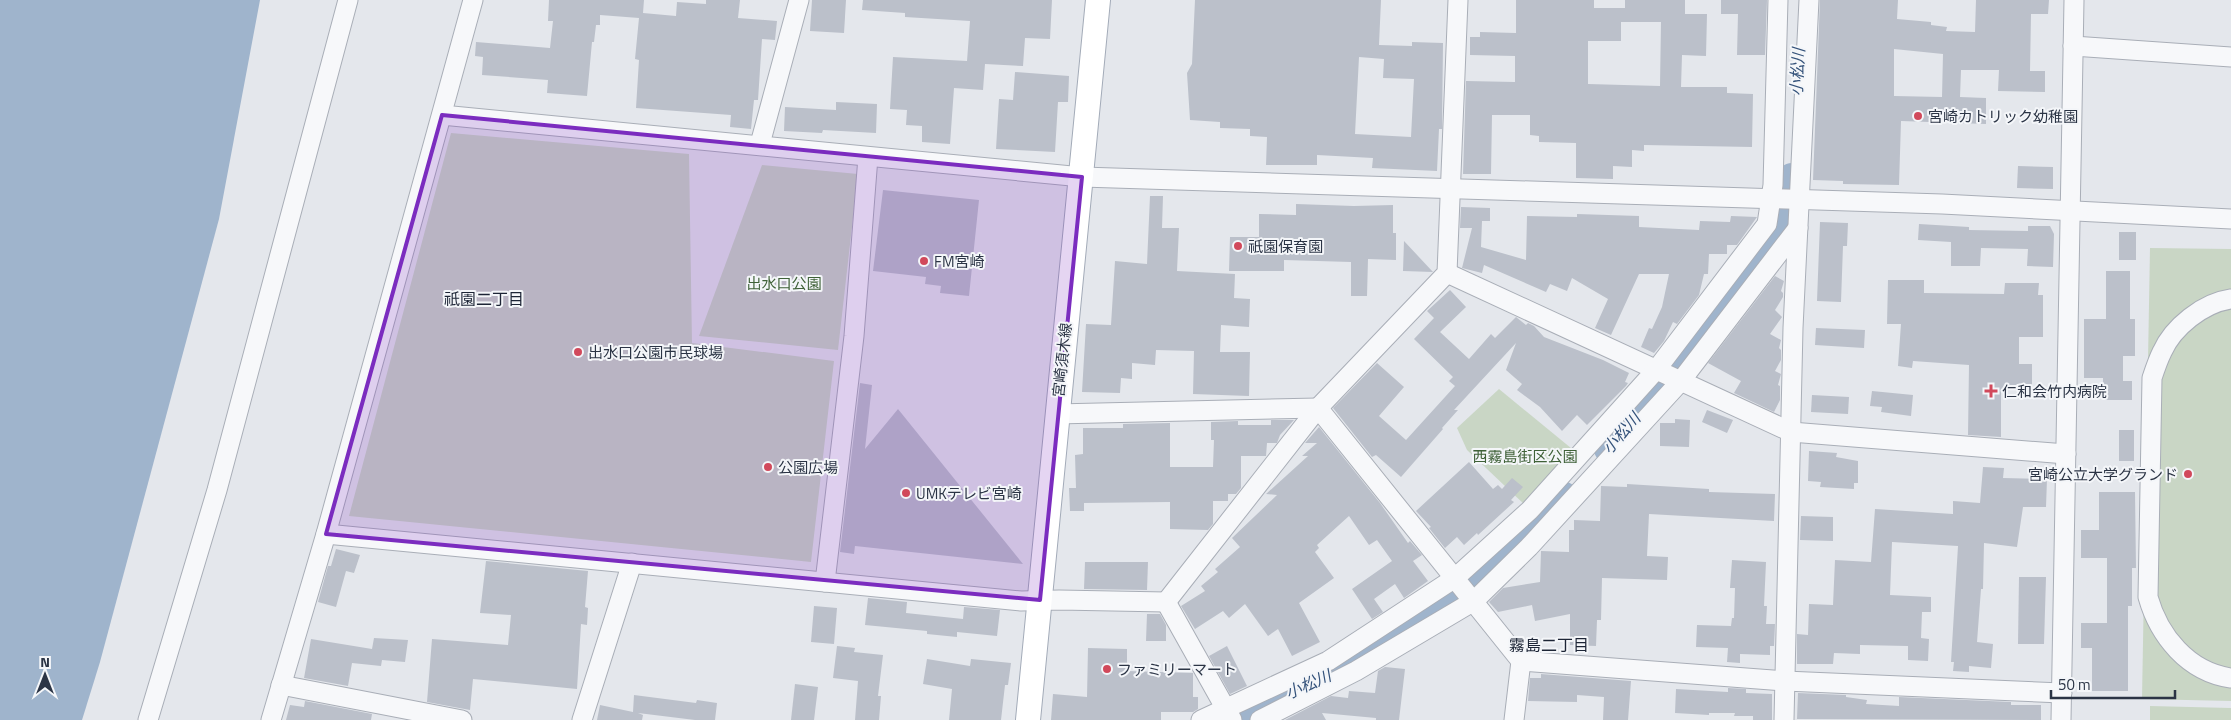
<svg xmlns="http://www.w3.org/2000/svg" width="2231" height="720" font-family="'Titillium Web','Noto Sans JP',sans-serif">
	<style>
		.green { fill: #c9d6c5 }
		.water { fill: #9fb4cc }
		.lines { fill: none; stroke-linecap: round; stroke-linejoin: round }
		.river { stroke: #9fb4cc; stroke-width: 30 }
		.building { fill: #bbc0ca; fill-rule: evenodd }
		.minor-casing { stroke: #a9aeb7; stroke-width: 21 }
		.major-casing { stroke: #a3abb8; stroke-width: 26 }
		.minor { stroke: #f7f8fa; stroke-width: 19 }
		.major { stroke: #fff; stroke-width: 24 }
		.marked { fill: #7b2cbf; fill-opacity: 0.2; stroke: #7b2cbf; stroke-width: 4; stroke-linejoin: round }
		.poi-dot { fill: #d1495b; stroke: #f4f6f9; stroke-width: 2 }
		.labels { text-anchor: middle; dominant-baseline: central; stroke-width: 4; stroke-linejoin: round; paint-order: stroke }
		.poi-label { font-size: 15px; fill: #2b3445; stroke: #f4f6f9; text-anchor: start }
		.park-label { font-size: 15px; fill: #3f6138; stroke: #f4f6f9 }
		.street-label { font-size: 15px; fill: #2b3445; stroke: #f4f6f9 }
		.water-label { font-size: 16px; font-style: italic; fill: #34527a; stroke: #f4f6f9 }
		.neighbourhood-label { font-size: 16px; fill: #1d2536; stroke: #f4f6f9 }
	</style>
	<rect width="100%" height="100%" fill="#e4e7ec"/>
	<!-- green -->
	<g class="green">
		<path d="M451 133 689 154 692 343 834 361 811 562 349 516Z"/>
		<path d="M762 165 858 174 838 350 699 336Z"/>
		<path d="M2150 248 2231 249V701L2142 699Z"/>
		<path d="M1499 389 1577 453 1527 507 1467 450 1457 428Z"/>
		<path d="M2150 706 2231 708V720H2150Z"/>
	</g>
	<!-- water -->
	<path class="water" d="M0 0H260L219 219 100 662 82 720H0Z"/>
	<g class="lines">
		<!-- river -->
		<g class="river">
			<path d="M1609 449 1627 429 1656 386 1697 336 1760 250 1791 217 1792 178"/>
			<path d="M1228 720 1348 665 1440 606 1498 564 1564 497"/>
		</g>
	</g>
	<!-- building -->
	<g class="building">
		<path d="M549 0H644L643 13 676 16 677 2 706 4V0H740L738 18 777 21 775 40 762 39 758 100H754L751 129 730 127 731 115 636 108 639 60 635 59 639 18 600 15V25H596L594 42H592L587 96 547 93 548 80 482 75 483 57 475 56 476 42 550 48 553 21H548Z"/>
		<path d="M812 0H846L844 33 810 31Z"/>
		<path d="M863 0H1052L1050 39 1025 38 1023 66 985 64 983 90 954 88 950 144 922 142V126L906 125 907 110 890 109 893 57 967 61 970 21 905 17V13L862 10Z"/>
		<path d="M1195 0H1381L1379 45 1412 46V42L1443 43 1442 129H1439L1437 171 1372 168 1373 158 1317 155V165H1266L1267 137 1250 136V129L1220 128V122L1190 120 1187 73 1192 64ZM1359 57 1384 59 1383 78 1414 79 1411 137 1355 134Z"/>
		<path d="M1516 0H1594V8H1625V0H1685V14H1707L1706 56 1682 55 1681 87H1727V93L1753 94 1752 147 1644 145V151L1632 150V167L1613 166V179L1576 178V143L1539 142V136L1530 135V115H1492L1491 174H1463L1466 81 1515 82V56L1470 55V37H1480V32L1516 33ZM1621 22H1661L1660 86 1588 84V41H1621Z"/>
		<path d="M1721 0H1767L1765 55H1737L1738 14H1721Z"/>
		<path d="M1820 0H1898L1897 19 1931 22V25L1947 27 1946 31 1975 32 1976 0H2049L2048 14H2031L2030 71H2045V92L1998 91 1999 70H1961L1960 97 1986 98V124L1901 121 1899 185 1843 184V181L1813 180ZM1894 49 1943 54 1942 97 1894 96Z"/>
		<path d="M1015 72 1069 76 1068 102H1058L1055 152 996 149 999 99 1013 100Z"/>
		<path d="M836 102 877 104 876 133 823 130 822 133 784 131 785 107 836 110Z"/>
		<path d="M2018 166 2053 167V189L2017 188Z"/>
		<path d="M883 190 979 200 969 296 940 293 941 286 925 284 926 277 873 271Z"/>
		<path d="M1150 196H1163L1162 228H1179L1177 271 1235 274 1234 298 1250 299 1249 327 1221 325 1220 352H1250L1249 396 1193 394 1194 351 1156 350 1155 365 1132 363V379L1121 378 1120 393 1082 392 1086 324 1111 325 1115 261 1147 264Z"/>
		<path d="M1296 204 1354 206 1393 205V233H1396V260L1368 259 1367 296H1351V262L1284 260V271H1229L1230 237H1259V214L1296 215Z"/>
		<path d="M1461 207 1490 208V221H1482L1481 247 1526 260 1527 216 1577 217V214L1639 216V227L1699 230 1700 221 1730 222 1731 216 1757 217 1737 245H1727V254H1709L1708 274H1704L1699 295 1677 324 1673 322 1664 341 1654 353 1641 347 1649 328 1652 329 1662 307 1669 274H1639L1611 335 1595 328 1608 299 1572 278 1567 291 1550 284 1546 292 1484 265 1482 273 1462 268 1472 228H1460Z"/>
		<path d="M1820 222 1848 223 1847 246H1843L1841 302 1817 301Z"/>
		<path d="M1919 224 1969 227V230L2028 231V226H2050L2054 234 2053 267 2027 266 2028 249 1981 248 1980 266H1951V242L1918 240Z"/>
		<rect x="2119" y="232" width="17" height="28"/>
		<path d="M1404 241 1433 272 1403 271Z"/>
		<path d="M2106 271H2130V319H2135V356H2123V381H2132V400H2103V378H2084V319H2106Z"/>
		<path d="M1775 276 1784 281 1781 291 1783 293V297L1775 310 1782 317 1770 334 1781 340 1779 348 1781 350V360L1775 371 1781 374 1778 385 1780 386V400L1774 412 1734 393 1741 381 1708 363Z"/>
		<path d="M1888 280H1924V293L2004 294 2005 283H2039L2038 295H2043V337H2019V364H2032V390H2001V437L1968 435 1969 365 1913 361 1912 368 1898 366 1901 324H1887Z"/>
		<path d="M1450 290 1466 307 1440 332 1469 359 1491 334 1495 338 1516 317 1526 325 1528 323 1534 326 1544 337 1603 360 1629 373 1625 382 1628 383 1626 386 1587 425 1577 415 1562 431 1540 407 1517 390 1522 384 1506 370 1516 343 1454 410H1458L1442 428 1443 429 1401 477 1376 455 1372 457 1333 408 1377 363 1404 387 1379 416 1406 440 1455 386 1449 381 1453 377 1414 339 1434 318 1427 311Z"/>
		<path d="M1816 328 1865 330 1864 348 1815 345Z"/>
		<path d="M860 383 872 385 865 449 898 409 1023 564 855 546 854 554 840 552Z"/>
		<path d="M1872 391 1913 395 1911 416 1881 412 1882 407 1870 406Z"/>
		<path d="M1812 395 1849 397 1848 414 1811 412Z"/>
		<path d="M1707 410 1733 420 1727 433 1702 422Z"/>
		<path d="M1675 419 1690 420 1689 447 1660 446V423H1675Z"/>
		<path d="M1271 420H1294L1280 435 1277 443H1267L1266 456H1241V488L1236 494H1228V501H1213V524L1208 530 1170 529V502L1084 503V511H1070L1069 488H1076L1075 455 1083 454V428H1123V424L1170 423V467H1213L1214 440H1211V422L1238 421V425H1271Z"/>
		<path d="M1319 427 1380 503 1408 543 1410 541 1422 555 1413 561 1428 581 1404 598 1395 584 1374 599 1383 612 1372 619 1352 589 1392 561 1377 540 1369 545 1349 516 1317 545 1319 548 1315 552 1334 578 1299 603 1320 642 1292 656 1278 629 1268 636 1245 604 1229 618 1223 611 1195 629 1181 606 1205 591 1201 586 1218 572 1215 569 1240 547 1232 538 1277 495 1266 494 1308 456H1302L1317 443H1305Z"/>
		<rect x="2119" y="430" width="15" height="31"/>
		<path d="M1809 451 1837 453 1836 457 1858 461V483H1854V489L1820 487 1821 482 1808 481Z"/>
		<path d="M1469 462 1493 489 1498 485 1502 489 1512 478 1523 487 1511 500 1514 502 1478 535 1477 533 1464 545 1457 537 1445 548 1429 528 1431 527 1416 511Z"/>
		<path d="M1983 467 2004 468 2003 478 2047 479 2046 507H2023L2017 547 1984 543 1983 589H1981L1977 642 1993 644 1991 668 1969 666V672L1953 671 1954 662H1951L1958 546 1892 542 1890 595 1931 597V612H1922L1921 638 1929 639 1928 661 1908 660V646L1860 645V654L1834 653 1833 664H1797V634L1808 635 1809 604 1833 605 1835 560 1871 562 1875 509 1953 514V501L1980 503Z"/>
		<path d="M1627 484 1709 489V492L1775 494 1774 521 1649 514 1647 556 1668 557 1667 580 1602 578 1601 620H1597L1596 646 1570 645V614L1535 621 1532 605 1498 612 1489 602 1503 588 1540 582 1541 551 1569 552V530H1574V520L1600 521 1601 486 1627 487Z"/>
		<path d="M2099 492H2135L2136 568H2132V606H2128V691H2092V648H2081V623H2107V558H2081V530H2099Z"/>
		<path d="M1801 516 1833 517V541L1800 540Z"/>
		<path d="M336 549 360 555 354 573 346 571 336 607 318 602 328 566H331Z"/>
		<path d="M1732 560 1766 562 1764 606H1767L1766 624H1775L1774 646H1770V655L1740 654V663L1727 662 1728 648 1696 647 1697 625 1731 626 1732 618H1734L1735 588H1730Z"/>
		<path d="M486 561 588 571 585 607 588 608 587 625 581 624 577 689 473 679 470 710 427 702 432 639 508 645 511 615 480 613Z"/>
		<path d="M1085 562H1148L1147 590 1084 589Z"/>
		<path d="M2019 577H2046L2044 644H2018Z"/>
		<path d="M868 598 907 602 906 613 963 619 964 607 1000 610 997 636 957 632V637L927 634V631L865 625Z"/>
		<path d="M814 606 837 608 834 644 811 642Z"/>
		<path d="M1147 614H1160L1166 625V641H1146Z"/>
		<path d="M374 638 408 640 405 662 382 660 381 666 352 663 348 686 304 678 311 639 372 649Z"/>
		<path d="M837 646 855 648 854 652 883 655 878 696H881L879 720H855L858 681 833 678Z"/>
		<path d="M1227 646 1247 686 1230 694 1209 656Z"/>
		<path d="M1088 648 1127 649V671L1193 673V697H1198V709L1193 712H1161V720H1051L1053 694 1087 697Z"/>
		<path d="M927 659 970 666 971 659 1011 663 1008 685H1005L1001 720H949L952 689 923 684Z"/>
		<path d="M1385 667 1405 669 1399 720H1376V718L1322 713 1326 720H1285L1331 696 1348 698 1349 691 1375 693 1378 671Z"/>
		<path d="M1541 674 1631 681 1628 720H1603L1604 697 1577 695V702L1528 701 1530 678H1541Z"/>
		<path d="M795 684 818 687 814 720H791Z"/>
		<path d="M1728 688 1746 689V693L1772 694V720H1753V716H1734L1735 713H1709V715L1675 713 1676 689 1728 692Z"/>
		<path d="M1798 693 1846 695V697L1867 700 1866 704 1899 706V697L2011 702V705H2041V720L1797 719Z"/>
		<path d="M634 695 696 703 697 700 717 703 715 720H695L638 713 643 715 642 720H597L600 705 633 712Z"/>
		<path d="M305 701 372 714 371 720H286L290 705 304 707Z"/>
	</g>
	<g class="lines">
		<defs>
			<g id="minor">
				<path d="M2073 46 2231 57"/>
				<path d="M442 115 1082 177 1942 204 2231 219"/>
				<path d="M760 144 799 0"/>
				<path d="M1447 273 1791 432 2066 454"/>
				<path d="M2231 299C2203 303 2173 327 2162 352 2158 360 2155 369 2152 378L2148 597C2159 636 2188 672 2231 678"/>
				<path d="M1318 408 1521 661 1514 720"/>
				<path d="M1056 414 1318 408"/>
				<path d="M326 534 1021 601 1059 600 1166 602"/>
				<path d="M825 582 854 336 868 157"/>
				<path d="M1166 602 1318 408 1447 273 1458 0"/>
				<path d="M1166 602 1232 720"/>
				<path d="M1521 661 1785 681 2062 693"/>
				<path d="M281 685 462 720"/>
				<path d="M148 720 217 490 348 0"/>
				<path d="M271 720 326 534 473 0"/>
				<path d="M582 720 632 563"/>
				<path d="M1201 720 1328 661 1455 578 1530 510 1656 370 1767 224 1773 185 1778 0"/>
				<path d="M1260 720 1356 671 1474 601 1529 547 1680 382 1798 228"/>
				<path d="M1784 720 1793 328 1809 0"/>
				<path d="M2061 720 2074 0"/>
			</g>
			<path id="major" d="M1028 720 1098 0"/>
		</defs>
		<!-- minor casing -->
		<use href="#minor" class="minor-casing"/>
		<!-- major casing -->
		<use href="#major" class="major-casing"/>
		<!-- minor -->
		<use href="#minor" class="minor"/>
		<!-- major -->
		<use href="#major" class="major"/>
	</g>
	<!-- marked area -->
	<path class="marked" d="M442 115 1082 177 1040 600 326 534Z"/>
	<!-- markers -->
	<g class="poi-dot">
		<circle cx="1918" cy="116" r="5"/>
		<circle cx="1238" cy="246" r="5"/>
		<circle cx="924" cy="261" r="5"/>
		<circle cx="578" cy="352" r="5"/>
		<path d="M1988.5 383.5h5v5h5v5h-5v5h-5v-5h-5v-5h5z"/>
		<circle cx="768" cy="467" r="5"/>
		<circle cx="2188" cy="474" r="5"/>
		<circle cx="906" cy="493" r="5"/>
		<circle cx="1107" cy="669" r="5"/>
	</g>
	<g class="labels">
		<!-- poi labels -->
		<g class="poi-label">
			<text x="1928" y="116">宮崎カトリック幼稚園</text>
			<text x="1248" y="246">祇園保育園</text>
			<text x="934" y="261">FM宮崎</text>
			<text x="588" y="352">出水口公園市民球場</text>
			<text x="2002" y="391">仁和会竹内病院</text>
			<text x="778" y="467">公園広場</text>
			<text x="2178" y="474" text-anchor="end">宮崎公立大学グランド</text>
			<text x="916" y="493">UMKテレビ宮崎</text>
			<text x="1117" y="669">ファミリーマート</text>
		</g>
		<!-- park labels -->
		<g class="park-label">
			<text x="784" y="283">出水口公園</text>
			<text x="1525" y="456">西霧島街区公園</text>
		</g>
		<!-- street labels -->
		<g class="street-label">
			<text transform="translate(1062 360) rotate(-84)">宮崎須木線</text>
		</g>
		<!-- water labels -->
		<g class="water-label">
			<text transform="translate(1797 72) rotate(-87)">小松川</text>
			<text transform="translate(1621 433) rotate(-49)">小松川</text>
			<text transform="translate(1308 684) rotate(-24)">小松川</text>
		</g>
		<!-- neighbourhood labels -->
		<g class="neighbourhood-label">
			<text x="484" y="299">祇園二丁目</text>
			<text x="1549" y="645">霧島二丁目</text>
		</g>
	</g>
	<!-- north arrow -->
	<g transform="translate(45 675)" stroke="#f4f6f9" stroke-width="4" paint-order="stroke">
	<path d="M0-4L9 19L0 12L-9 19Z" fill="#2b3445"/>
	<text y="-8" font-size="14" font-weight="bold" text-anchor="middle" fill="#2b3445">N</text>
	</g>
	<!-- scale -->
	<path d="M2051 690v8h124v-8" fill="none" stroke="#2b3445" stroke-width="2.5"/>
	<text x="2058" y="690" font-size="15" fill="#2b3445" stroke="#f4f6f9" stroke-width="4" paint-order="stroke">50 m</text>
</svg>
